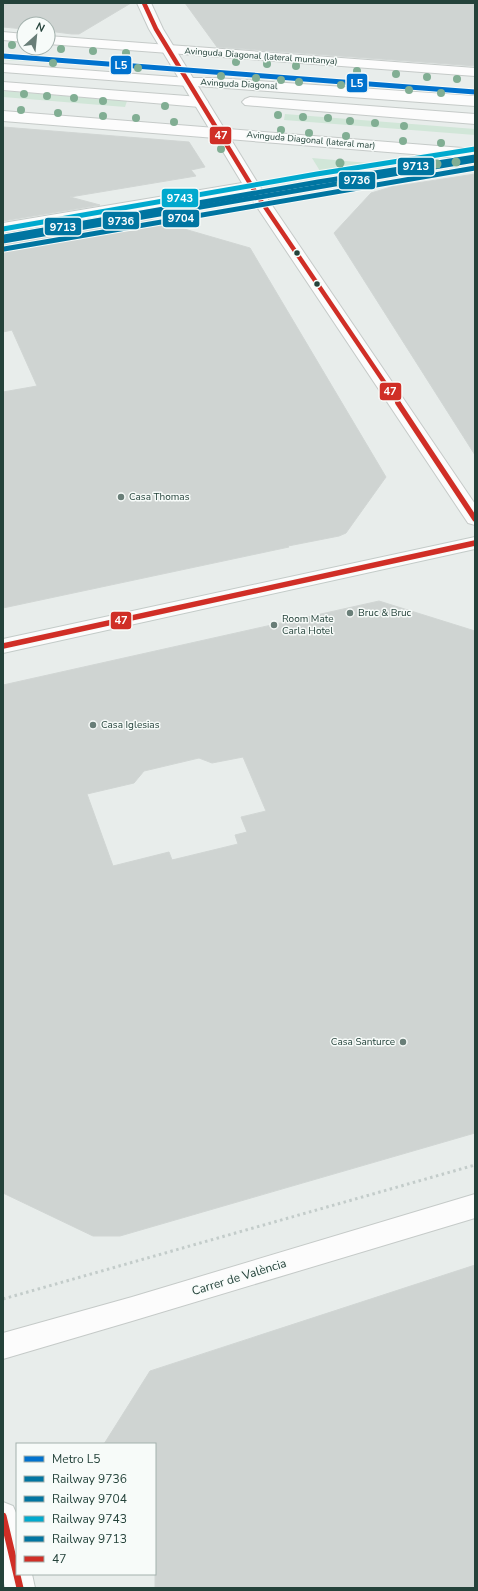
<svg xmlns="http://www.w3.org/2000/svg" width="478" height="1591" font-family="'Nunito Sans',sans-serif">
	<style>
		.green { fill: #d1e6d8 }
		.building { fill: #cfd4d2; stroke: #d1d6d4; fill-rule: evenodd }
		.lines { fill: none; stroke-linecap: round; stroke-linejoin: round }
		.pedestrian-casing { stroke: #c5cac8; stroke-width: 2 }
		.minor-casing { stroke: #c5cac8; stroke-width: 2 }
		.tertiary-casing { stroke: #c5cac8; stroke-width: 2 }
		.secondary-casing { stroke: #c3cbc8; stroke-width: 2 }
		.path { stroke: #c3ccca; stroke-width: 3; stroke-dasharray: 2.5 3.5; stroke-linecap: butt }
		.pedestrian { fill: #fcfcfc; fill-rule: evenodd }
		.minor { fill: #fcfcfc; fill-rule: evenodd }
		.tertiary { fill: #fcfcfc; fill-rule: evenodd }
		.secondary { fill: #fcfcfc; fill-rule: evenodd }
		.bus-1-far2-casing { stroke: #f7fbf9; stroke-width: 6 }
		.bus-1-far1-casing { stroke: #f7fbf9; stroke-width: 8 }
		.bus-1-casing { stroke: #f7fbf9; stroke-width: 10 }
		.bus-1-far2 { stroke: #d02e26; stroke-width: 4.5 }
		.bus-1-far1 { stroke: #d02e26; stroke-width: 5.5 }
		.bus-1 { stroke: #d02e26; stroke-width: 7 }
		.rail-1-casing { stroke: #f7fbf9; stroke-width: 7 }
		.rail-2-casing { stroke: #f7fbf9; stroke-width: 7 }
		.rail-3-casing { stroke: #f7fbf9; stroke-width: 7 }
		.rail-4-casing { stroke: #f7fbf9; stroke-width: 7 }
		.rail-1 { stroke: #0075a1; stroke-width: 5 }
		.rail-2 { stroke: #0075a1; stroke-width: 5 }
		.rail-3 { stroke: #00a9ce; stroke-width: 5 }
		.rail-4 { stroke: #0075a1; stroke-width: 5 }
		.metro-1-casing { stroke: #f7fbf9; stroke-width: 7 }
		.metro-1 { stroke: #0072ce; stroke-width: 5 }
		.tree { fill: #81ae93 }
		.bus-dot { fill: #24423a; stroke: #f7fbf9; stroke-width: 1.5 }
		.poi-dot { fill: #697e78; stroke: #f7fbf9; stroke-width: 1.5 }
		.labels { text-anchor: middle; dominant-baseline: central; stroke-width: 3; stroke-linejoin: round; paint-order: stroke }
		.far-street-label { font-size: 9px; fill: #24423a; stroke: #f7fbf9 }
		.poi-label { font-size: 10px; fill: #24423a; stroke: #f7fbf9; text-anchor: start }
		.near-street-label { font-size: 12px; fill: #24423a; stroke: #f7fbf9 }
		.line-badge { stroke: #f7fbf9; stroke-width: 1.5 }
		.badge-label { font-size: 11px; text-anchor: middle; font-weight: bold; fill: #fff }
	</style>
	<rect width="100%" height="100%" fill="#e8edeb"/>
	<!-- green -->
	<g class="green">
		<path d="M3 54 80 60 77 65 3 60Z"/>
		<path d="M238 72 475 90V96L244 78Z"/>
		<path d="M3 91 127 101 125 107 3 97Z"/>
		<path d="M285 114 475 129V135L284 120Z"/>
		<path d="M312 158 369 163 320 171Z"/>
	</g>
	<!-- building -->
	<g class="building">
		<path d="M3 3H131L79 34H72L48 31V24H24V29L3 27Z"/>
		<path d="M185 3H475V66L217 47Z"/>
		<path d="M3 127 189 142 205 167 191 170 196 176 70 197 100 205 3 221Z"/>
		<path d="M475 174V455L334 233 371 193 391 187Z"/>
		<path d="M129 213 250 248 386 477 346 533 339 536 288 546 289 547 3 608V392L37 386 12 330 3 332V234Z"/>
		<path d="M379 601 475 631V1133L120 1236H93L3 1193V685ZM243 757 266 811 241 817 247 832 235 835 238 844 172 860 169 852 113 866 87 794 134 783 144 771 161 767 199 758 212 763Z"/>
		<path d="M475 1265V1588H155V1444H104L150 1371Z"/>
	</g>
	<g class="lines">
		<defs>
			<path id="pedestrian" d="M250 97 475 114V124L245 105 242 102 245 99Z"/>
			<path id="minor" d="M137 3H151L163 29 193 78H215L475 96V106L198 86 267 198 475 504V525L468 523 247 192 3 233V223L242 183 149 29Z"/>
			<g id="tertiary">
				<path d="M3 32 24 34V42L3 40Z"/>
				<path d="M48 36 475 68V76L48 44Z"/>
				<path d="M3 64 188 78 193 79 195 82 193 85 188 86 3 72Z"/>
				<path d="M3 82 200 97 205 99 208 102 205 105 200 107 3 90Z"/>
				<path d="M3 111 475 149V159L3 121Z"/>
				<path d="M475 1194V1218L132 1321 3 1359V1333L132 1297Z"/>
			</g>
			<g id="secondary">
				<path d="M475 537V549L3 653V639Z"/>
				<path d="M3 1502 13 1506 17 1515V1574H32L35 1588H5L3 1579Z"/>
			</g>
		</defs>
		<!-- pedestrian casing -->
		<use href="#pedestrian" class="pedestrian-casing"/>
		<!-- minor casing -->
		<use href="#minor" class="minor-casing"/>
		<!-- tertiary casing -->
		<use href="#tertiary" class="tertiary-casing"/>
		<!-- secondary casing -->
		<use href="#secondary" class="secondary-casing"/>
		<!-- path -->
		<path class="path" d="M3 1299 475 1165"/>
		<!-- pedestrian -->
		<use href="#pedestrian" class="pedestrian"/>
		<!-- minor -->
		<use href="#minor" class="minor"/>
		<!-- tertiary -->
		<use href="#tertiary" class="tertiary"/>
		<!-- secondary -->
		<use href="#secondary" class="secondary"/>
		<defs>
			<path id="bus-1-far2" d="M144 3 156 29 259 198 399 404"/>
			<g id="bus-1-far1">
				<path d="M398 403 475 519"/>
				<path d="M3 646 475 543"/>
			</g>
			<path id="bus-1" d="M3 1516 20 1588"/>
		</defs>
		<!-- bus-1-far2 casing -->
		<use href="#bus-1-far2" class="bus-1-far2-casing"/>
		<!-- bus-1-far1 casing -->
		<use href="#bus-1-far1" class="bus-1-far1-casing"/>
		<!-- bus-1 casing -->
		<use href="#bus-1" class="bus-1-casing"/>
		<!-- bus-1-far2 -->
		<use href="#bus-1-far2" class="bus-1-far2"/>
		<!-- bus-1-far1 -->
		<use href="#bus-1-far1" class="bus-1-far1"/>
		<!-- bus-1 -->
		<use href="#bus-1" class="bus-1"/>
		<defs>
			<path id="rail-1" d="M3 241 475 160"/>
			<path id="rail-2" d="M4 249 475 168"/>
			<path id="rail-3" d="M3 229 317 174 475 149"/>
			<path id="rail-4" d="M4 237 318 182 475 157"/>
		</defs>
		<!-- rail-1 casing -->
		<use href="#rail-1" class="rail-1-casing"/>
		<!-- rail-2 casing -->
		<use href="#rail-2" class="rail-2-casing"/>
		<!-- rail-3 casing -->
		<use href="#rail-3" class="rail-3-casing"/>
		<!-- rail-4 casing -->
		<use href="#rail-4" class="rail-4-casing"/>
		<!-- rail-1 -->
		<use href="#rail-1" class="rail-1"/>
		<!-- rail-2 -->
		<use href="#rail-2" class="rail-2"/>
		<!-- rail-3 -->
		<use href="#rail-3" class="rail-3"/>
		<!-- rail-4 -->
		<use href="#rail-4" class="rail-4"/>
		<defs>
			<path id="metro-1" d="M3 56 475 92"/>
		</defs>
		<!-- metro-1 casing -->
		<use href="#metro-1" class="metro-1-casing"/>
		<!-- metro-1 -->
		<use href="#metro-1" class="metro-1"/>
	</g>
	<!-- trees -->
	<g class="tree">
		<circle cx="12" cy="45" r="4"/>
		<circle cx="61" cy="49" r="4"/>
		<circle cx="93" cy="51" r="4"/>
		<circle cx="126" cy="53" r="4"/>
		<circle cx="236" cy="62" r="4"/>
		<circle cx="53" cy="63" r="4"/>
		<circle cx="267" cy="64" r="4"/>
		<circle cx="296" cy="66" r="4"/>
		<circle cx="118" cy="67" r="4"/>
		<circle cx="138" cy="68" r="4"/>
		<circle cx="357" cy="71" r="4"/>
		<circle cx="396" cy="74" r="4"/>
		<circle cx="221" cy="76" r="4"/>
		<circle cx="427" cy="77" r="4"/>
		<circle cx="256" cy="78" r="4"/>
		<circle cx="457" cy="79" r="4"/>
		<circle cx="281" cy="80" r="4"/>
		<circle cx="299" cy="82" r="4"/>
		<circle cx="341" cy="85" r="4"/>
		<circle cx="365" cy="87" r="4"/>
		<circle cx="409" cy="90" r="4"/>
		<circle cx="441" cy="93" r="4"/>
		<circle cx="24" cy="94" r="4"/>
		<circle cx="47" cy="96" r="4"/>
		<circle cx="74" cy="98" r="4"/>
		<circle cx="103" cy="101" r="4"/>
		<circle cx="165" cy="106" r="4"/>
		<circle cx="21" cy="110" r="4"/>
		<circle cx="58" cy="113" r="4"/>
		<circle cx="278" cy="115" r="4"/>
		<circle cx="103" cy="116" r="4"/>
		<circle cx="303" cy="117" r="4"/>
		<circle cx="136" cy="118" r="4"/>
		<circle cx="328" cy="118" r="4"/>
		<circle cx="350" cy="121" r="4"/>
		<circle cx="174" cy="122" r="4"/>
		<circle cx="375" cy="123" r="4"/>
		<circle cx="404" cy="126" r="4"/>
		<circle cx="281" cy="130" r="4"/>
		<circle cx="309" cy="133" r="4"/>
		<circle cx="346" cy="136" r="4"/>
		<circle cx="403" cy="141" r="4"/>
		<circle cx="441" cy="143" r="4"/>
		<circle cx="221" cy="149" r="4"/>
		<circle cx="456" cy="162" r="4.5"/>
		<circle cx="340" cy="163" r="4.5"/>
		<circle cx="437" cy="164" r="4.5"/>
		<circle cx="360" cy="180" r="4.5"/>
		<circle cx="341" cy="184" r="4.5"/>
	</g>
	<!-- markers -->
	<g class="bus-dot">
		<circle cx="297" cy="253" r="3.5"/>
		<circle cx="317" cy="284" r="3.5"/>
	</g>
	<g class="poi-dot">
		<circle cx="121" cy="497" r="4"/>
		<circle cx="350" cy="613" r="4"/>
		<circle cx="274" cy="625" r="4"/>
		<circle cx="93" cy="725" r="4"/>
		<circle cx="403" cy="1042" r="4"/>
	</g>
	<g class="labels">
		<!-- far-street labels -->
		<g class="far-street-label">
			<text transform="translate(261 56) rotate(4)">Avinguda Diagonal (lateral muntanya)</text>
			<text transform="translate(239 84) rotate(3)">Avinguda Diagonal</text>
			<text transform="translate(311 140) rotate(5)">Avinguda Diagonal (lateral mar)</text>
		</g>
		<!-- poi labels -->
		<g class="poi-label">
			<text x="129" y="497">Casa Thomas</text>
			<text x="358" y="613">Bruc &amp; Bruc</text>
			<text x="282" y="619">Room Mate<tspan x="282" dy="12">Carla Hotel</tspan></text>
			<text x="101" y="725">Casa Iglesias</text>
			<text x="395" y="1042" text-anchor="end">Casa Santurce</text>
		</g>
		<!-- near-street labels -->
		<g class="near-street-label">
			<text transform="translate(239 1277) rotate(-17)">Carrer de València</text>
		</g>
	</g>
	<g class="line-badge">
		<rect x="110" y="55" width="22" height="20" rx="4" fill="#0072ce"/>
		<rect x="346" y="73" width="22" height="20" rx="4" fill="#0072ce"/>
		<rect x="209" y="126" width="23" height="19" rx="4" fill="#d02e26"/>
		<rect x="397" y="157" width="38" height="19" rx="4" fill="#0075a1"/>
		<rect x="338" y="171" width="38" height="19" rx="4" fill="#0075a1"/>
		<rect x="161" y="188" width="38" height="20" rx="4" fill="#00a9ce"/>
		<rect x="162" y="209" width="38" height="19" rx="4" fill="#0075a1"/>
		<rect x="102" y="211" width="38" height="19" rx="4" fill="#0075a1"/>
		<rect x="44" y="217" width="38" height="19" rx="4" fill="#0075a1"/>
		<rect x="379" y="382" width="23" height="19" rx="4" fill="#d02e26"/>
		<rect x="110" y="611" width="22" height="19" rx="4" fill="#d02e26"/>
	</g>
	<g class="badge-label">
		<text x="121" y="69">L5</text>
		<text x="357" y="87">L5</text>
		<text x="221" y="139">47</text>
		<text x="416" y="170">9713</text>
		<text x="357" y="184">9736</text>
		<text x="180" y="202">9743</text>
		<text x="181" y="222">9704</text>
		<text x="121" y="225">9736</text>
		<text x="63" y="231">9713</text>
		<text x="390" y="395">47</text>
		<text x="121" y="624">47</text>
	</g>
	<!-- border -->
	<rect width="478" height="1591" fill="none" stroke="#24423a" stroke-width="8"/>
	<!-- legend -->
	<rect x="16" y="1443" width="140" height="132" fill="#f7fbf9" stroke="#a3b1ad"/>
	<rect x="24" y="1456" width="20" height="6" fill="#0072ce" stroke="#a3b1ad"/>
	<text x="52" y="1463" font-size="12" fill="#24423a">Metro L5</text>
	<rect x="24" y="1476" width="20" height="6" fill="#0075a1" stroke="#a3b1ad"/>
	<text x="52" y="1483" font-size="12" fill="#24423a">Railway 9736</text>
	<rect x="24" y="1496" width="20" height="6" fill="#0075a1" stroke="#a3b1ad"/>
	<text x="52" y="1503" font-size="12" fill="#24423a">Railway 9704</text>
	<rect x="24" y="1516" width="20" height="6" fill="#00a9ce" stroke="#a3b1ad"/>
	<text x="52" y="1523" font-size="12" fill="#24423a">Railway 9743</text>
	<rect x="24" y="1536" width="20" height="6" fill="#0075a1" stroke="#a3b1ad"/>
	<text x="52" y="1543" font-size="12" fill="#24423a">Railway 9713</text>
	<rect x="24" y="1556" width="20" height="6" fill="#d02e26" stroke="#a3b1ad"/>
	<text x="52" y="1563" font-size="12" fill="#24423a">47</text>
	<!-- north arrow -->
	<g transform="translate(36 36) rotate(27)"><circle r="19" fill="#f7fbf9" stroke="#a3b1ad"/>
	<path d="M0-3L7 15L0 10L-7 15Z" fill="#697e78"/>
	<text y="-6" font-size="11" font-weight="bold" text-anchor="middle" fill="#24423a">N</text>
	</g>
</svg>
